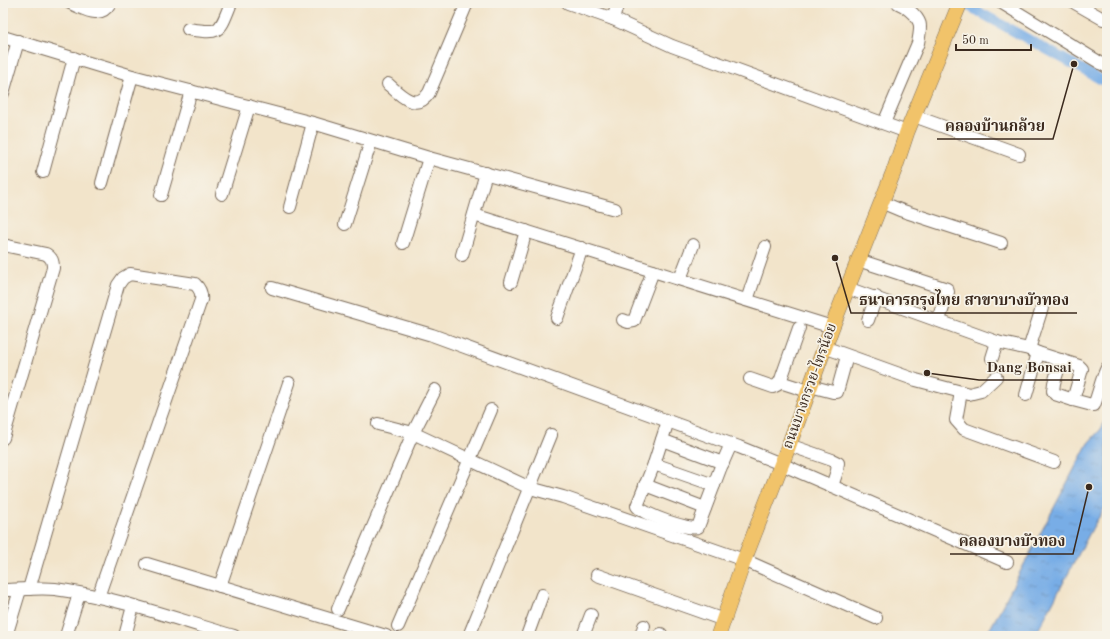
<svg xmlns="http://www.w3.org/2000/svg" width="1110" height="639" font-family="'Old Standard TT','Noto Serif Thai',serif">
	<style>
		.water { fill: url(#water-ripples); stroke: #5a6c82 }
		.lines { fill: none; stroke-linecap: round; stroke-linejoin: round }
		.canal { stroke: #78ade6; stroke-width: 10 }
		.minor-casing { stroke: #7b6b5a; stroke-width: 14 }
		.major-casing { stroke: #7b6b5a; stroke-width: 16 }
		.minor { stroke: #fff; stroke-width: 12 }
		.major { stroke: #f1c36a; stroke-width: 15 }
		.labels { text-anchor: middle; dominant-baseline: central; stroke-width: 3.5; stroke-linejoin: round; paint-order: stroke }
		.street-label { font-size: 14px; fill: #3b2a1e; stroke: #f7f3e8 }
		.leader { fill: none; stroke: #3b2a1e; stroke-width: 1.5 }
		.callout-dot { fill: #3b2a1e; stroke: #f7f3e8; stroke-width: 1.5 }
		.callout-label { font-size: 15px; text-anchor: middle; font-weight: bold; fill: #3b2a1e; stroke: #f7f3e8; stroke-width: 3.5; stroke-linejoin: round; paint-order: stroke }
	</style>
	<defs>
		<pattern id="water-ripples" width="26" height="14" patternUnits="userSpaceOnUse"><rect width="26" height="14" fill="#78ade6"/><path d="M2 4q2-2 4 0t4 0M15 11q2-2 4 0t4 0" fill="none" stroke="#648dba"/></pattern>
	</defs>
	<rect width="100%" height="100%" fill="#f7f3e8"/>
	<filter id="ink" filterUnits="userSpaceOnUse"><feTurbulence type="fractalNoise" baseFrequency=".025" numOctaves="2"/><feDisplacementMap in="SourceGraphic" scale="8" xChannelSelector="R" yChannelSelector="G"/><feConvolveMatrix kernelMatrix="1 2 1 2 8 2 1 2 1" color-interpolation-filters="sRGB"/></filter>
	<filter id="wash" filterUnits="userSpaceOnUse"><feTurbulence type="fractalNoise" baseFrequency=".012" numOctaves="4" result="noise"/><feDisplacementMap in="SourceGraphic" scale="16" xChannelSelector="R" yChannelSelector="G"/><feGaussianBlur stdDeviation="0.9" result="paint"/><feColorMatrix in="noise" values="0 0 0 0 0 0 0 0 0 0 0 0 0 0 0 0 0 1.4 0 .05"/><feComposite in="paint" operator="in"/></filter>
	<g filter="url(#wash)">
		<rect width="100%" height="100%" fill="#f2e4ca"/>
		<!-- water -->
		<path class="water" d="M1107 418V504L1093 527 1035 636H982L991 627 1088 443 1101 429Z"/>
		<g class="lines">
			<!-- canal -->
			<path class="canal" d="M963 3 1107 83"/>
		</g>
	</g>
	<g filter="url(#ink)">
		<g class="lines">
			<defs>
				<g id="minor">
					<path d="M70 3C85 9 100 20 110 3"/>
					<path d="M568 3 613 19 672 46 907 132"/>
					<path d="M1002 3 1107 67"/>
					<path d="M1075 3 1103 19"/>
					<path d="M613 19 618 3"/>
					<path d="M188 29C221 34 219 33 231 3"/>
					<path d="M3 37 132 76 313 123 429 158 615 209"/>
					<path d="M388 84C400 95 416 112 429 93L467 3"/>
					<path d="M3 93 18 41"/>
					<path d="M914 116 1019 154"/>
					<path d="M884 123 918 43C921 26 923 22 909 10 906 7 903 5 898 3"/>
					<path d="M43 172 74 58"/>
					<path d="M102 183 132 76"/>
					<path d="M222 194 249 106"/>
					<path d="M161 195 191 91"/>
					<path d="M881 202 900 210 1001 243"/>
					<path d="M290 207 313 123"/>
					<path d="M474 215 832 327"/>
					<path d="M345 224 371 141"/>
					<path d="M403 243 429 158"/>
					<path d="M3 245 46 254C52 258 53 261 53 268L3 438"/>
					<path d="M462 255 486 173"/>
					<path d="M858 260 947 289 948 292 939 320"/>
					<path d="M680 279 693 245"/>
					<path d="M511 282 526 231"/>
					<path d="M272 288 432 335 739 447 781 464 1007 562"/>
					<path d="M847 288 997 342 1029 349 1038 353 1079 366 1082 369 1073 400 1092 405H1094C1099 393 1101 380 1107 368"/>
					<path d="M747 300 765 247"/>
					<path d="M557 318 582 248"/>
					<path d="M623 320 628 322 634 321 653 271"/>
					<path d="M868 320 876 297"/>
					<path d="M824 347 916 380 969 394 981 391 996 377"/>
					<path d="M1029 349 1042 308"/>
					<path d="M992 358 997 342"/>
					<path d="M1061 360 1054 383 1053 391 1055 394 1073 400"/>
					<path d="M750 379 773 387 777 385 780 382 808 391"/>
					<path d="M780 382 799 328"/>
					<path d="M810 386 833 392H837L847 356"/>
					<path d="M961 392 956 420 964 429 1054 462"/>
					<path d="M1026 395 1038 353"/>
					<path d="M668 421 654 464 637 506C642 514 690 531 698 527L720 469 731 444"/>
					<path d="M378 424 413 433 530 488 563 497 744 560 876 618"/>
					<path d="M662 440 723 463"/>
					<path d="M789 445 832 460 838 463 837 471 832 486"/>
					<path d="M654 464 714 485"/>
					<path d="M645 485 705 508"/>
					<path d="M147 564 386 636"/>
					<path d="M597 575 724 620"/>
					<path d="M220 586 289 383"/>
					<path d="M29 589 118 285 123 278 130 274 195 284C200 289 202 293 201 300L98 597"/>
					<path d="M3 590C20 590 38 587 55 589 116 597 175 619 234 636"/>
					<path d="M338 609 413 433 435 390"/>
					<path d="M398 626 491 410"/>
					<path d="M6 636 20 590"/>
					<path d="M66 636 79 594"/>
					<path d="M125 636 133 606"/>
					<path d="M469 636 551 435"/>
					<path d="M527 636 542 595"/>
					<path d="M583 636 591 615"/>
					<path d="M641 636 644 626"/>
					<path d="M659 636 661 634"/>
				</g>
				<path id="major" d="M718 636 744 560 789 445 832 327 895 168 907 132 960 3"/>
			</defs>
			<!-- minor casing -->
			<use href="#minor" class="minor-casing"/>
			<!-- major casing -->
			<use href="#major" class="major-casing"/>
			<!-- minor -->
			<use href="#minor" class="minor"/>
			<!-- major -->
			<use href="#major" class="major"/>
		</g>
	</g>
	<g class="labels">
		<!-- street labels -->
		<g class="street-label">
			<text transform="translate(810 386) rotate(-70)">ถนนบางกรวย-ไทรน้อย</text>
		</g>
	</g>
	<!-- callouts -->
	<path class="leader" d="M1074 64L1053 139H937M835 258L851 313H1077M927 373L979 380H1080M1089 487L1073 554H950"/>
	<g class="callout-dot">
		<circle cx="1074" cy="64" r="4"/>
		<circle cx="835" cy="258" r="4"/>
		<circle cx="927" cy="373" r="4"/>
		<circle cx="1089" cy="487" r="4"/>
	</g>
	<g class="callout-label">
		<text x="995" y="131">คลองบ้านกล้วย</text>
		<text x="964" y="305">ธนาคารกรุงไทย สาขาบางบัวทอง</text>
		<text x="1029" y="372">Dang Bonsai</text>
		<text x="1012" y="546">คลองบางบัวทอง</text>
	</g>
	<!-- margin -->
	<rect width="1110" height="639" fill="none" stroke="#f7f3e8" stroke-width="16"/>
	<!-- scale -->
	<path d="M956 44v6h75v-6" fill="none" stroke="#3b2a1e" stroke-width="2"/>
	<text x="962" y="44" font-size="12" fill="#3b2a1e" stroke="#f7f3e8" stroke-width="3" paint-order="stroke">50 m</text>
</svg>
